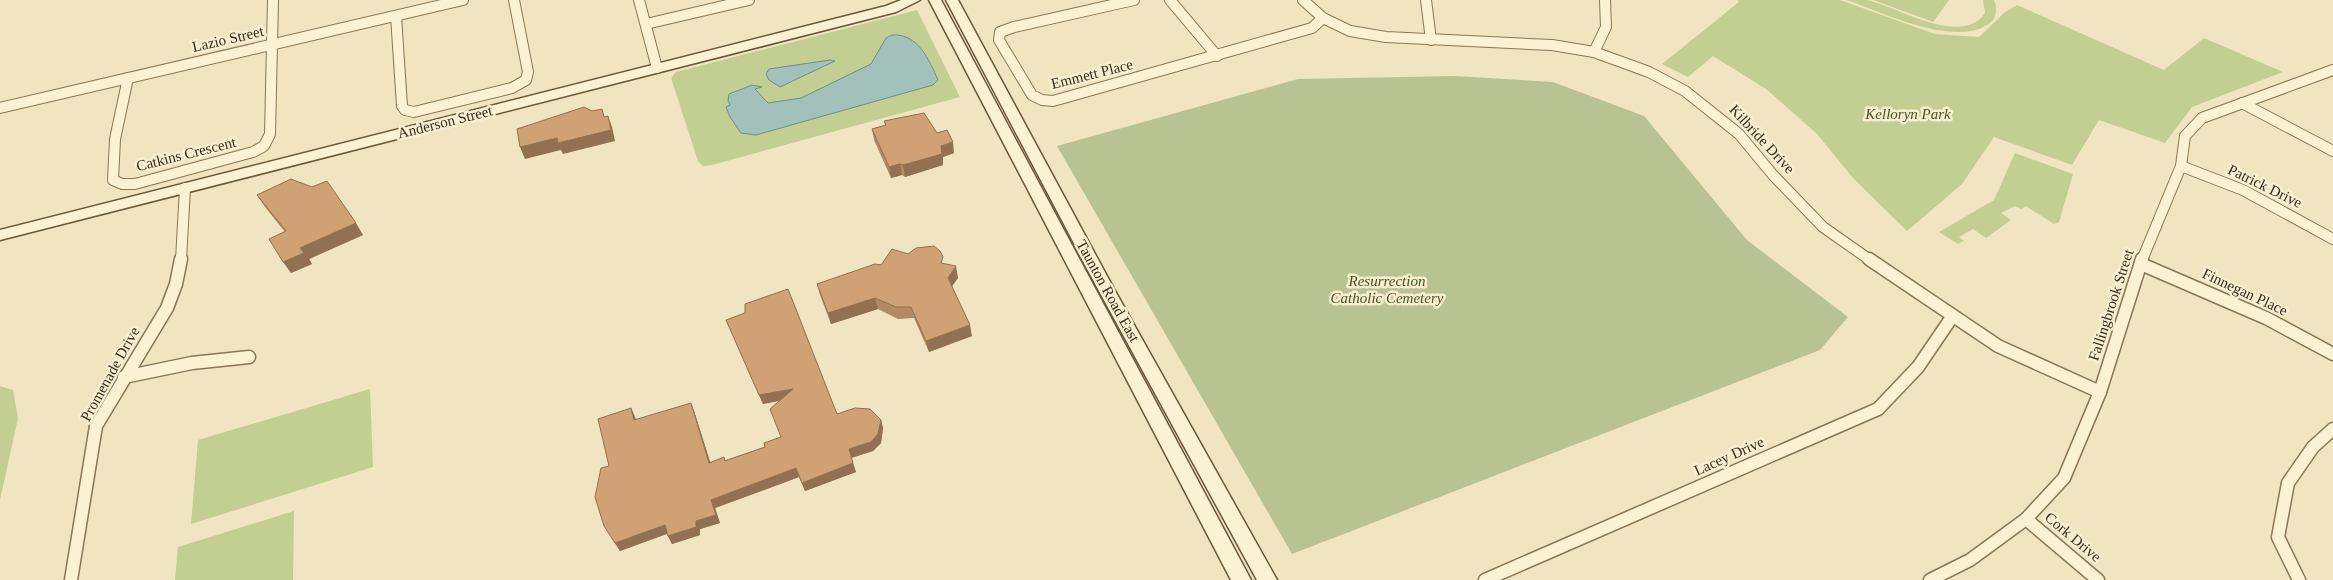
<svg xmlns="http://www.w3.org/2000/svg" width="2333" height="580" font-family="'Times New Roman',serif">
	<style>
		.green { fill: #c3ce93 }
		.cemetery { fill: #b9c293 }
		.water { fill: #a3c1bb; stroke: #6a9089 }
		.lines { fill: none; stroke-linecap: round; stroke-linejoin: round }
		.street-far1-casing { stroke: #897657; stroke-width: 12 }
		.street-casing { stroke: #897657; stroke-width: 15 }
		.secondary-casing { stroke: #6b573a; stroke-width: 3 }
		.street-far1 { stroke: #faf2d3; stroke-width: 10 }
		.street { stroke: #faf2d3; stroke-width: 12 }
		.secondary { fill: #faf2d3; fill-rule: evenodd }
		.wall { fill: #b28a64 }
		.shaded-wall { fill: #917151 }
		.building { fill: #cfa174; stroke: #917151 }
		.labels { text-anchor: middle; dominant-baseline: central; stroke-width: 5; stroke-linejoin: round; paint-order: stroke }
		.street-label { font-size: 15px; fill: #382c1c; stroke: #f7efd0 }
		.park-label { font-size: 15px; font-style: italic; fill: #445622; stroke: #f7efd0 }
	</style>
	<rect width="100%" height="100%" fill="#f0e5c0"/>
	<!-- green -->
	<g class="green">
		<path d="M1738 0H1840L1935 34 1979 37 2004 13 2017 5 2164 70 2204 38 2283 72 2192 107 2165 143 2099 120 2072 165 1994 137 1962 184 1907 231 1853 178 1816 133 1766 89 1713 56 1688 77 1662 64 1739 2Z"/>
		<path d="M1847 0C1853 0 1861 0 1867 0 1896 6 1962 48 1985 13L1983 0H1994C1997 7 1997 16 1992 21 1961 51 1881 12 1847 0Z"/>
		<path d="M1873 0H1949L1933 22Z"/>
		<path d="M917 10 960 97 712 165 703 166 698 161 671 78 676 72Z"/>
		<path d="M2015 153 2073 174 2059 222 2054 224 2026 206 2021 209 2015 206 2001 213 2011 220 1986 238 1973 229 1959 237 1964 241 1958 244 1939 232 1994 200Z"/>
		<path d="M0 386 13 390 18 418 0 500Z"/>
		<path d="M370 389 373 467 191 524 198 440Z"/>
		<path d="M294 511 293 580H175L178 547Z"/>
	</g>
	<!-- cemetery -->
	<path class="cemetery" d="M1455 76 1553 82 1644 116 1747 240 1848 317 1820 350 1292 554 1057 146 1298 79Z"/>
	<!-- water -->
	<g class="water">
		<path d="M892 35C918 33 929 60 938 80L933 85 756 135 741 133 730 117 726 107 730 105 728 101 729 94 752 85 762 87 755 89 768 103 801 98 871 64 886 38Z"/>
		<path d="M830 60 835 61 780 87 769 80 766 74 769 69Z"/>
	</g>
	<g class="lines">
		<defs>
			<g id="street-far1">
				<path d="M639 0 657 68"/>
				<path d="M1134 0 1014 27 1000 32 999 40 1032 95 1042 100 1053 101 1312 28 1323 18"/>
				<path d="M1170 0 1217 56"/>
				<path d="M1303 0 1323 18 1350 31 1386 37 1552 45 1594 52 1649 72 1685 91 1739 134 1773 175 1823 227 1870 260"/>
				<path d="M1426 0 1431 40"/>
				<path d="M396 16 402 106 405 110 414 112 512 88 526 80 528 72 514 0"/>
				<path d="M646 24 749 0"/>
				<path d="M1594 52 1606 27 1605 0"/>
				<path d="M128 78 115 139 113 180 122 184H135L253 152 264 146 270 134 273 0"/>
				<path d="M2242 103 2333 151"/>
				<path d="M0 108 463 0"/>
				<path d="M2181 166 2243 190 2333 239"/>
				<path d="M181 260 185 188"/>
				<path d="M2142 260 2181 166 2185 136 2202 118 2333 70"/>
			</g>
			<g id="street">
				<path d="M1869 259 1998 346 2100 392"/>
				<path d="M2141 264 2266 318 2333 354"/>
				<path d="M124 377 192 363 249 357"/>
				<path d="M2026 519 2098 580"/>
				<path d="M71 580 96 426 167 308 176 284 181 259"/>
				<path d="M1485 580 1878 409 1918 367 1952 317"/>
				<path d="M1930 580 1970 560 2026 519 2064 478 2100 392 2142 259"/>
				<path d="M2299 580 2278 537 2288 483 2313 447 2333 429"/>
			</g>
			<g id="secondary">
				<path d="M901 0H920L896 12 0 240V230L886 6Z"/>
				<path d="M929 0H941L1251 580H1231Z"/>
				<path d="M946 0H958L1114 289 1277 580H1257L1098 289Z"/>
			</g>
		</defs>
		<!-- street-far1 casing -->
		<use href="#street-far1" class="street-far1-casing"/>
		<!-- street casing -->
		<use href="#street" class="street-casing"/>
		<!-- secondary casing -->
		<use href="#secondary" class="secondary-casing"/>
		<!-- street-far1 -->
		<use href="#street-far1" class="street-far1"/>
		<!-- street -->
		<use href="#street" class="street"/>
		<!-- secondary -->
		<use href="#secondary" class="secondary"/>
	</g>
	<!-- wall -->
	<g class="wall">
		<path d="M884 121 937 133 954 153 943 157V165L905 177 902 175 891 178 874 140 872 129 885 125Z"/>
		<path d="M257 195 363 235 309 259 312 264 291 273 285 232 265 207Z"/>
		<path d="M944 264 958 278 952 286 972 336 929 352 914 318 898 319 878 309 831 324 820 295 817 284 881 265Z"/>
		<path d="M726 320 837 414 881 420 883 428 881 443 873 451 851 458 856 472 805 491 799 477 715 508 720 523 700 529V535L672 544 667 534 620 551 604 526 609 466 631 408 636 420 691 403 694 411 710 462 726 460 765 447 781 437 780 401 763 404Z"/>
	</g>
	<!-- shaded-wall -->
	<g class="shaded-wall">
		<path d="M608 116 612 127 615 141 563 154 561 150 525 159 520 147Z"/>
		<path d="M953 142 954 153 943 157V165L905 177 903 165 941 146Z"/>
		<path d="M900 164 902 175 891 178 889 167Z"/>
		<path d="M356 223 363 235 309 259 312 264 291 273 283 262 300 248Z"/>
		<path d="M956 266 958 278 950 289 948 278Z"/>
		<path d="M875 298 878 309 831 324 828 313Z"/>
		<path d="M970 325 972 336 929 352 926 341Z"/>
		<path d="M793 389 796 397 763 404 759 395Z"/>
		<path d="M691 403 694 411 713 471 709 463Z"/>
		<path d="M631 408 635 417 639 429 634 420Z"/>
		<path d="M881 420 883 428 881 443 873 451 851 458 849 449Z"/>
		<path d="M853 463 856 472 805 491 802 483Z"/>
		<path d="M796 468 799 477 715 508 720 523 700 529V535L672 544 668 536 696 521 711 500Z"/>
		<path d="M665 525 669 533 620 551 615 543Z"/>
	</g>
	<!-- building -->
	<g class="building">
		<path d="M584 107 592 111 602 109 604 117 608 116 611 130 558 143 557 138 520 147 517 129Z"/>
		<path d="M924 113 937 133 947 130 953 142 941 146 942 154 903 165 900 164 889 167 872 129 886 125 884 121Z"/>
		<path d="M291 179 312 187 327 181 356 223 300 248 304 253 283 262 269 239 286 231 257 195Z"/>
		<path d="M934 246 940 251 943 257 941 263 956 266 948 278 970 325 926 341 911 307H896L875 298 828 313 817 284 875 264 881 265 892 249 908 254 916 248Z"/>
		<path d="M788 289 837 414 855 408 870 409 881 420 878 434 871 442 849 449 853 463 802 483 796 468 711 500 716 515 696 521V527L668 536 665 525 615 543 604 526 595 497 601 468 609 466 598 419 631 408 634 420 691 403 709 463 724 457 725 461 765 447 764 443 781 437 770 409 793 389 759 395 726 320 745 313V304Z"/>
	</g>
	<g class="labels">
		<!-- street labels -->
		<g class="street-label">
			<text transform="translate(228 39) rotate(-13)">Lazio Street</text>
			<text transform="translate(1092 74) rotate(-14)">Emmett Place</text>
			<text transform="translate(445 122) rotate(-14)">Anderson Street</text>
			<text transform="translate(1762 139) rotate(47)">Kilbride Drive</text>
			<text transform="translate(186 154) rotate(-14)">Catkins Crescent</text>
			<text transform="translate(2265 186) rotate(26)">Patrick Drive</text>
			<text transform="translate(1108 291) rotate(61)">Taunton Road East</text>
			<text transform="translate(2245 292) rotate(25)">Finnegan Place</text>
			<text transform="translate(2111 305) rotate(-72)">Fallingbrook Street</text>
			<text transform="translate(110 374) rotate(-61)">Promenade Drive</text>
			<text transform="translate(1729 456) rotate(-24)">Lacey Drive</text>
			<text transform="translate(2073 537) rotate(40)">Cork Drive</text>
		</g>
		<!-- park labels -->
		<g class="park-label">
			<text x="1908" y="114">Kelloryn Park</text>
			<text x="1387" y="281">Resurrection<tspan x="1387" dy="17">Catholic Cemetery</tspan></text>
		</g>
	</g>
</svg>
